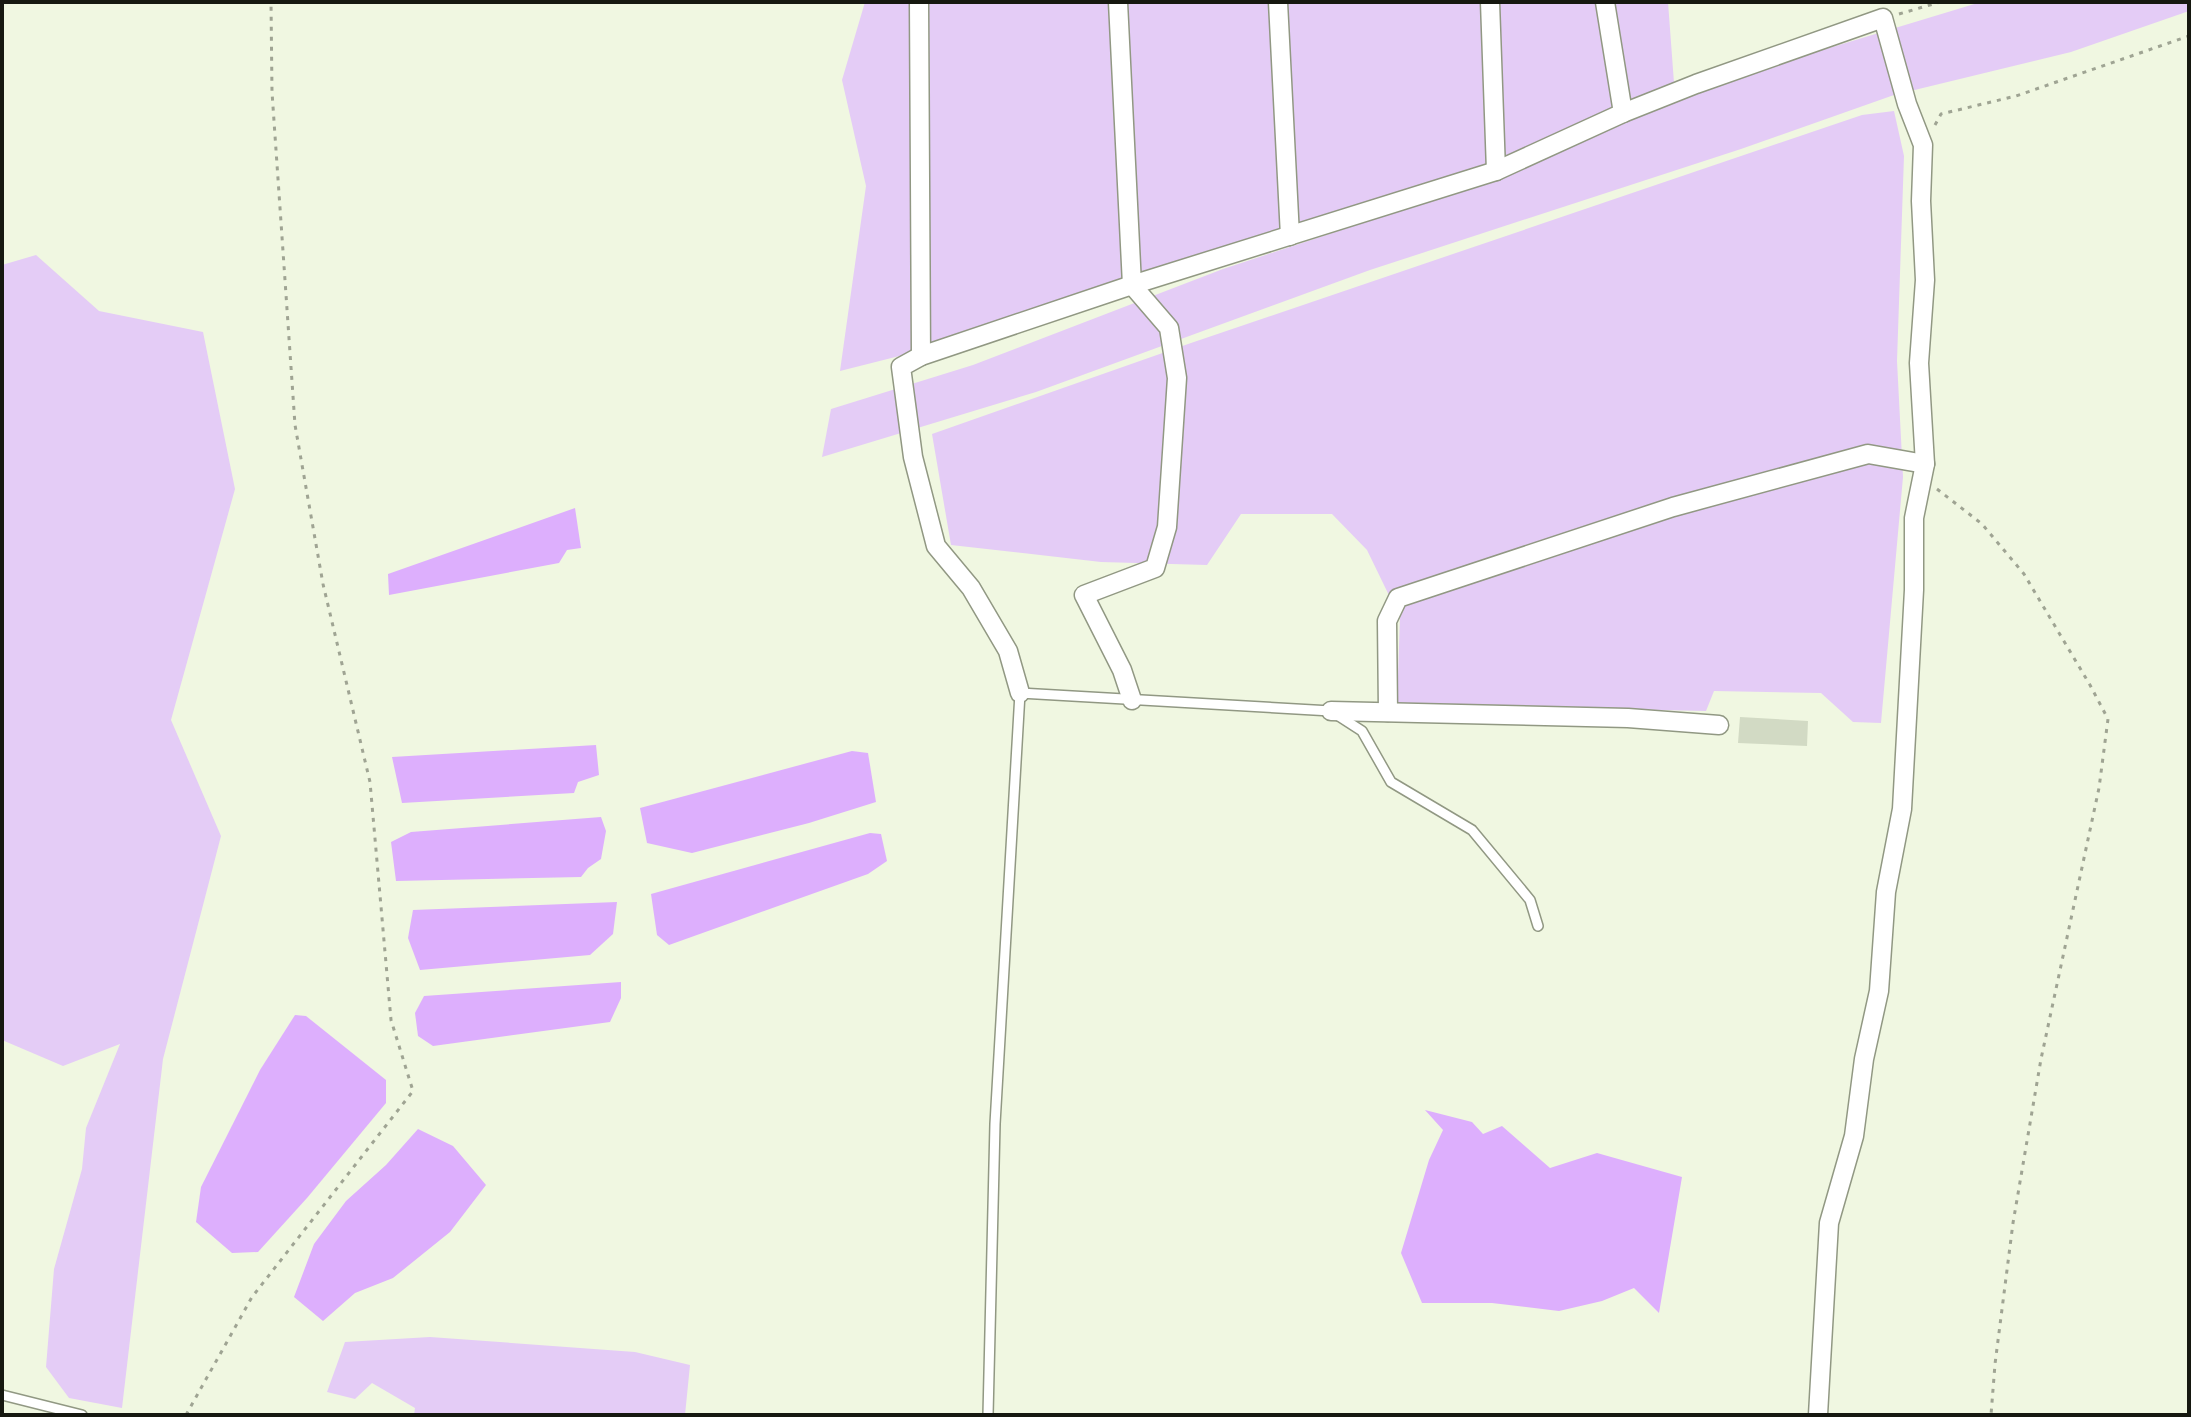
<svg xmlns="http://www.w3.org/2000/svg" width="2191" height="1417" font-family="'Public Sans',sans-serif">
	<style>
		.green { fill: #e4ccf6 }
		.water { fill: #ddaffd }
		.building { fill: #d2dac4 }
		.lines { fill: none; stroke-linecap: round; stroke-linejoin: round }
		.lane-casing { stroke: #919883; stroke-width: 12 }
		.street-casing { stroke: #919883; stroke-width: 21 }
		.path { stroke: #9fa493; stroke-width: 3; stroke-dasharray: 4 6; stroke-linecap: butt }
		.lane { stroke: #fff; stroke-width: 9 }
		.street { stroke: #fff; stroke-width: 18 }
	</style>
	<rect width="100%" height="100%" fill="#f0f7e1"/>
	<!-- green -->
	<g class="green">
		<path d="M865 2H1668L1674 83 1501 165 931 348 840 371 866 186 842 80Z"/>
		<path d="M1981 2H2189V11L2071 52 1894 95 1741 149 1370 270 1036 392 822 457 831 409 973 365 1223 269 1472 187 1687 91Z"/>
		<path d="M1894 111 1904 156 1897 361 1903 477 1881 723 1853 722 1821 693 1714 691 1706 711 1397 704 1400 618 1367 550 1332 514H1241L1207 565 1101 562 951 545 932 434 1191 343 1862 115Z"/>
		<path d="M36 255 99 311 203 332 235 489 171 720 221 836 163 1059 122 1408 69 1398 46 1367 54 1269 82 1169 86 1128 120 1044 63 1066 2 1040V265Z"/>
		<path d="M430 1337 635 1352 690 1365 685 1415H414L415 1408 372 1383 355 1399 327 1392 345 1342Z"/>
	</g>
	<!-- water -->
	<g class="water">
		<path d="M575 508 581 548 567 550 559 563 389 595 388 574Z"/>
		<path d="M596 745 599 775 578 782 574 793 402 803 392 757Z"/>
		<path d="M852 751 868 753 876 802 809 823 692 853 647 843 640 808Z"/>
		<path d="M601 817 606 831 601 859 588 868 581 877 396 881 391 842 411 832Z"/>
		<path d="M870 833 881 834 887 861 868 874 669 945 657 935 651 894Z"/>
		<path d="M617 902 613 934 590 955 420 970 408 938 413 910Z"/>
		<path d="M621 982V998L610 1022 433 1046 418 1036 415 1013 424 996Z"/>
		<path d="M295 1015 306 1016 386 1080V1103L307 1198 258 1252 232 1253 196 1222 201 1187 260 1070Z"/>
		<path d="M1425 1110 1472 1122 1483 1134 1502 1126 1550 1168 1597 1153 1682 1177 1659 1313 1634 1288 1602 1301 1559 1311 1492 1303H1422L1401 1253 1429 1160 1443 1130Z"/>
		<path d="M418 1129 453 1146 486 1185 450 1232 393 1278 355 1293 323 1321 294 1297 314 1244 346 1201 386 1165Z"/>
	</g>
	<!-- building -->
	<path class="building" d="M1740 717 1808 721 1807 746 1738 743Z"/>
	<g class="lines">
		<defs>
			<g id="lane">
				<path d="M2 1395 82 1415"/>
				<path d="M988 1415 995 1124 1020 693 1331 711 1362 731 1391 782 1472 830 1530 900 1538 926"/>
			</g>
			<g id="street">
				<path d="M919 2 921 356"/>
				<path d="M1118 2 1132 285 1169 328 1177 378 1167 527 1155 568 1084 595 1122 670 1132 700"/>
				<path d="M1278 2 1290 236"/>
				<path d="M1490 2 1496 171"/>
				<path d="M1605 2 1623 113"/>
				<path d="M1020 693 1008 651 971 588 936 546 913 457 901 367 921 356 1132 285 1496 171 1623 113 1696 84 1883 18 1907 104 1923 145 1921 201 1925 280 1919 363 1925 464 1914 518V590L1902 809 1886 892 1879 991 1864 1059 1854 1136 1829 1223 1818 1415"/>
				<path d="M1331 711 1628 718 1719 725"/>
				<path d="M1388 712 1387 621 1398 598 1673 507 1868 454 1925 464"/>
			</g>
		</defs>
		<!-- lane casing -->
		<use href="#lane" class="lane-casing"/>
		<!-- street casing -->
		<use href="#street" class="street-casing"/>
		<!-- path -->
		<g class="path">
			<path d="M1899 14 1940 2"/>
			<path d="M1935 125 1941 114 2016 96 2189 36"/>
			<path d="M1937 489 1982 524 2024 574 2090 685 2108 719 2099 788 2041 1059 2013 1223 1995 1364 1991 1415"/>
			<path d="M186 1415 252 1297 413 1091 391 1020 370 782 323 584 295 425 272 92 271 2"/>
		</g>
		<!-- lane -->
		<use href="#lane" class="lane"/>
		<!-- street -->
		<use href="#street" class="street"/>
	</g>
	<!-- border -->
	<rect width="2191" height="1417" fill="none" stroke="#161810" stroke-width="8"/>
</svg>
